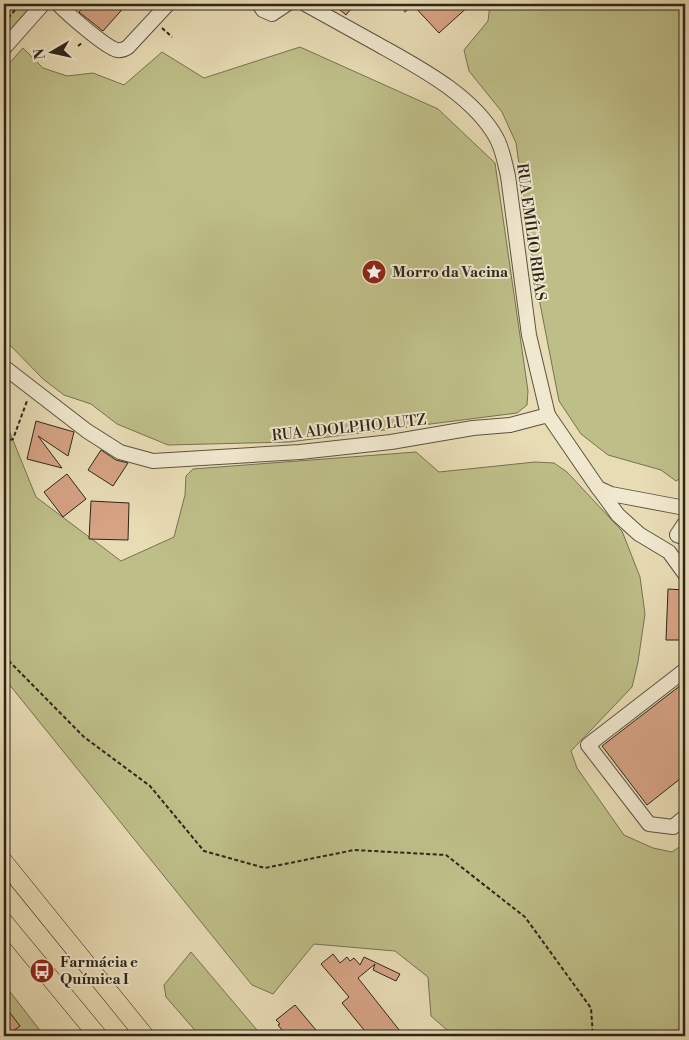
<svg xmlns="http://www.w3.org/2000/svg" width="689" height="1040" font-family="'Libre Bodoni',serif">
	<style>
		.green { fill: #bebe88; stroke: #767252 }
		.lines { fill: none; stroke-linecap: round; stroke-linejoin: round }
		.stream { stroke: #717d7a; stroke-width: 3 }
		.building { fill: #d6a385; stroke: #2d251b }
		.minor-casing { stroke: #5c5342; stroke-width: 16 }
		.major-casing { stroke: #2d251b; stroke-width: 19 }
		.path { stroke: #2d251b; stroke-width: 2; stroke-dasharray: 4 2.5; stroke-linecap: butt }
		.minor { stroke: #f0e8cf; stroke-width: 14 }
		.major { stroke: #e8dcb5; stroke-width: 18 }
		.labels { text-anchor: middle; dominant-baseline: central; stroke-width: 4; stroke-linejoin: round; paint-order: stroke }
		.street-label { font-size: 15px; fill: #2d251b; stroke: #f0e8cf }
		.poi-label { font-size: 15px; font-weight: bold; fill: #2d251b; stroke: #f0e8cf; text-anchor: start }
	</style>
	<rect width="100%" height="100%" fill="#e8dcb5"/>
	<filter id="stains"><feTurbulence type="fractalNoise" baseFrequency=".004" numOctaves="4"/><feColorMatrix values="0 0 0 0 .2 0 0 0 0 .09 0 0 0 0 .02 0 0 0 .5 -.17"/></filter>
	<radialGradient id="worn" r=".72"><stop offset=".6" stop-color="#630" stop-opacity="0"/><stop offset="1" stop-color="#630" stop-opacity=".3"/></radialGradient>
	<!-- green -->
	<g class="green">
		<path d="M6 4H36L4 40V6Z"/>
		<path d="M490 4H685V476L676 481 661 470 608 455 581 434 559 401 535 278 516 143 502 112 469 71 464 50 488 21Z"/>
		<path d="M300 47 438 109 495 163 528 391 527 405 517 413 289 442 168 445 117 424 91 404 64 395 43 379 4 339V69L23 48 43 68 67 76 93 73 124 85 162 52 204 78Z"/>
		<path d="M4 418 36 497 121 561 174 537 185 495 186 476 193 469 416 452 439 472 535 462 554 463 567 472 622 531 640 577 645 614 638 662 632 687 571 751 577 768 624 835 653 848 672 852 685 843V1036H454L431 1016 428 977 395 951 314 944 273 994 252 985 4 678Z"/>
		<path d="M191 952 262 1036H200L166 997 164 985Z"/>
		<path d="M4 984 42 1033 44 1036H4Z"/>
	</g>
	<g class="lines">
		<!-- stream -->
		<path class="stream" d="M405 11 411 4"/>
	</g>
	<!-- building -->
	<g class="building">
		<path d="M86 4H127L103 31 79 12Z"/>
		<path d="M333 4H355L346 15Z"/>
		<path d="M412 4H435L440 9 446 4H471L439 33Z"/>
		<path d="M36 421 74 432 68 456 38 436 62 468 27 459Z"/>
		<path d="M101 450 116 460 128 463 113 486 88 470Z"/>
		<path d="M67 474 86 499 63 517 44 492Z"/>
		<path d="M91 501 129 503 128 540 89 539Z"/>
		<path d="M668 589 685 590V605H682L681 640H666Z"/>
		<path d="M685 682V775L647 805 602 746Z"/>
		<path d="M333 954 340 963 347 957 350 961 354 958 360 965 364 957 400 974 396 981 373 970 375 964 358 978 400 1031 393 1036H369L342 1003 349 997 321 964Z"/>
		<path d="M4 1005 20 1026 6 1036H4Z"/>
		<path d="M295 1005 321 1036H287L278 1025 280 1024 276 1020Z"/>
	</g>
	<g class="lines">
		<defs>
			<g id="minor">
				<path d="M58 4C68 14 105 47 117 50 122 51 125 49 128 47L168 4"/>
				<path d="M259 4 263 10 272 14 287 4"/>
				<path d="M305 4C330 18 354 31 379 45 420 68 474 96 497 139 503 151 505 163 508 176L529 335 548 415"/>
				<path d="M4 48 43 4"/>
				<path d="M4 367 87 431 120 452 153 461 300 452 391 442 473 428 510 425 548 415 598 488 611 494 685 508"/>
				<path d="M599 489 618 515 639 534 669 552 685 574"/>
				<path d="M685 523 677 535 685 538"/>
				<path d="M685 670 588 745 649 824 673 827 685 817"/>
			</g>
			<g id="major">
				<path d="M4 862 145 1036"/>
				<path d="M4 922 98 1036"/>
			</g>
		</defs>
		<!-- minor casing -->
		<use href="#minor" class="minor-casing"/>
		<!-- major casing -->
		<use href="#major" class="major-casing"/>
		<!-- path -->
		<g class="path">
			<path d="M4 23 20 4"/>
			<path d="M162 28 172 37"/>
			<path d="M78 46 83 42"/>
			<path d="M4 442 13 439 27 401"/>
			<path d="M4 656 84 737 150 786 204 851 265 868 354 850 446 855 525 917 591 1008 593 1036"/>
		</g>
		<!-- minor -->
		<use href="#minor" class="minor"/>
		<!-- major -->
		<use href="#major" class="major"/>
	</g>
	<!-- icons -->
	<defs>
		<symbol id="sight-disc" viewBox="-11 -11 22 22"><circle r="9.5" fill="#8f2418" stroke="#f0e8cf"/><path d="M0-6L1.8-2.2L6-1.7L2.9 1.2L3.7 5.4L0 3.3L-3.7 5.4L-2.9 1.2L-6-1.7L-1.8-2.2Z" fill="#fff"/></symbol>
		<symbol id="bus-disc" viewBox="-11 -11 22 22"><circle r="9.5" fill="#8f2418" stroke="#f0e8cf"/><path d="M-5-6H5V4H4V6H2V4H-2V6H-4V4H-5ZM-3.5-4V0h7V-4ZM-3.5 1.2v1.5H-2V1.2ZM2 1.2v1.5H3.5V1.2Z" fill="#fff"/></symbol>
	</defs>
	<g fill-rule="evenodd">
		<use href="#sight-disc" x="360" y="258" width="28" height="28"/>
		<use href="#bus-disc" x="28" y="957" width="28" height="28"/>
	</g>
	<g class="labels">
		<!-- street labels -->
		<g class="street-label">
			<text transform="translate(531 232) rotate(82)">RUA EMÍLIO RIBAS</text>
			<text transform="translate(349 428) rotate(-6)">RUA ADOLPHO LUTZ</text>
		</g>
		<!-- poi labels -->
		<g class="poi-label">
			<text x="392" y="272">Morro da Vacina</text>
			<text x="60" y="962">Farmácia e<tspan x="60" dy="17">Química I</tspan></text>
		</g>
	</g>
	<!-- margin -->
	<rect width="689" height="1040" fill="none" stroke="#e8dcb5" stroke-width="20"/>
	<rect x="5" y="5" width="679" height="1030" fill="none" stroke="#2d251b" stroke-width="2.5"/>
	<rect x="10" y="10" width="669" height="1020" fill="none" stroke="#2d251b"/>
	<!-- north arrow -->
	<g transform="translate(52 52) rotate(261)" stroke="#f0e8cf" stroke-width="4" paint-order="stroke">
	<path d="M0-4L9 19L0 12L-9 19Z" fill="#2d251b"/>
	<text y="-8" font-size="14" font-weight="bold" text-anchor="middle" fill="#2d251b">N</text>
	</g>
	<rect width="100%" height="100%" filter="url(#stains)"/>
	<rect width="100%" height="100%" fill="url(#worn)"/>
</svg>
